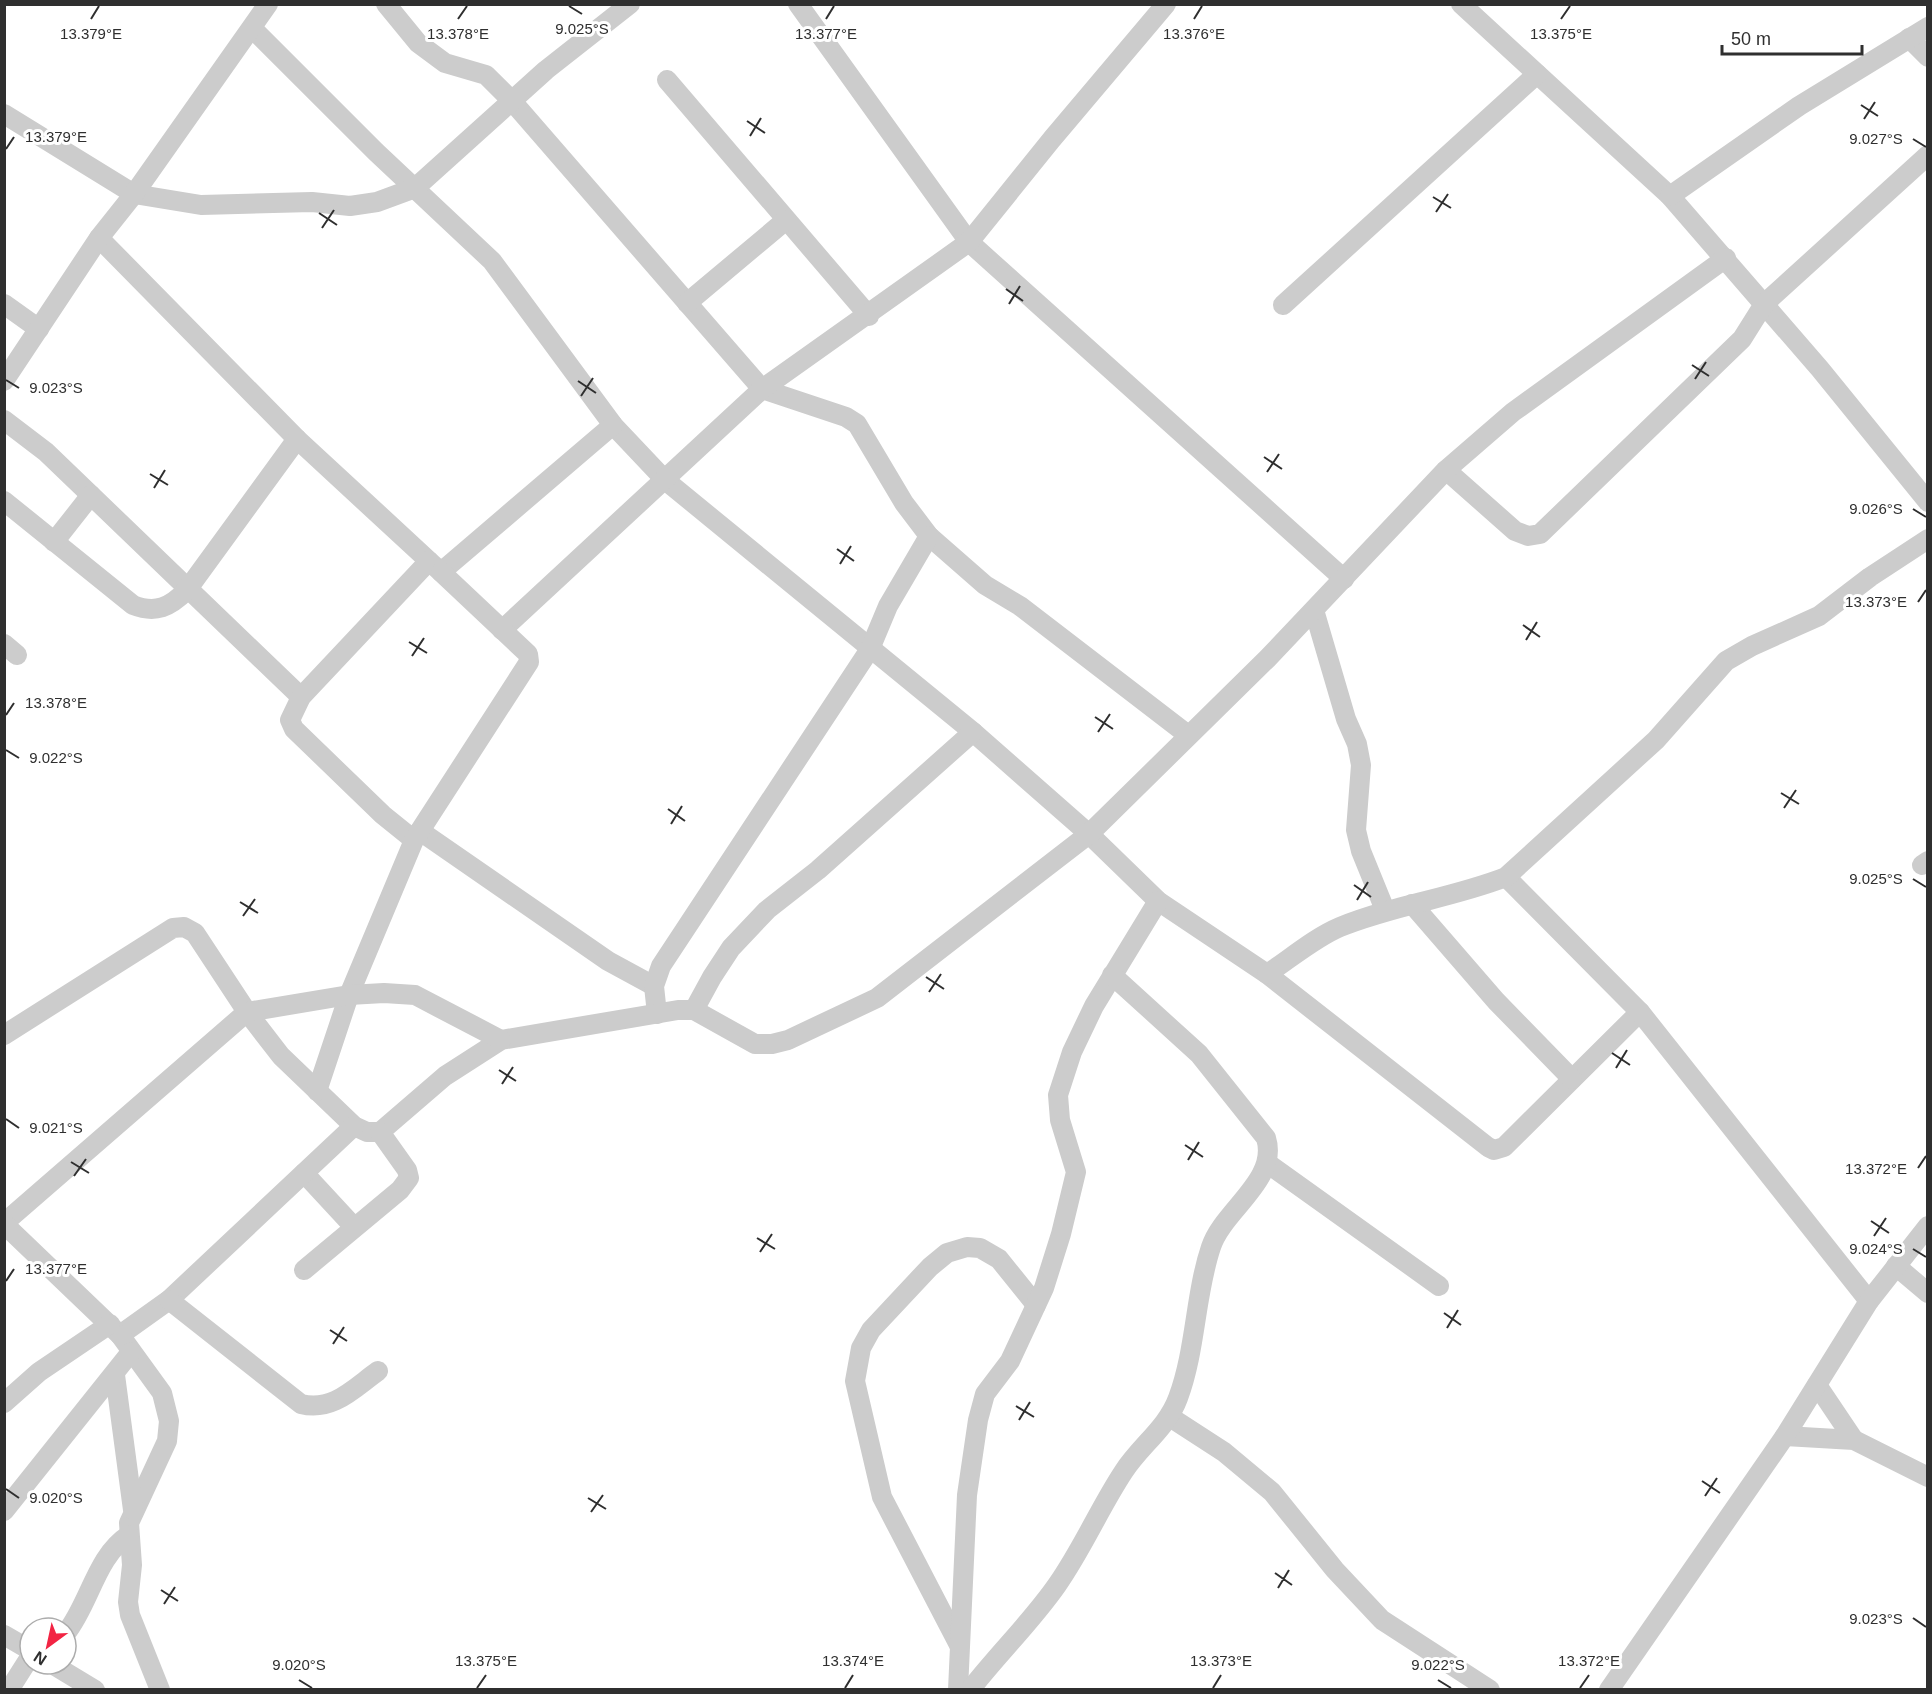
<svg xmlns="http://www.w3.org/2000/svg" width="1932" height="1694" font-family="Arial,sans-serif">
	<style>
		.lines { fill: none; stroke-linecap: round; stroke-linejoin: round }
		.street { stroke: #ccc; stroke-width: 20 }
		.ticks { fill: none; stroke: #2f2f2f; stroke-width: 2 }
		.ticks-label { font-size: 15px; text-anchor: middle; fill: #2f2f2f; stroke: #fff; stroke-width: 6; stroke-linejoin: round; paint-order: stroke }
	</style>
	<rect width="100%" height="100%" fill="#fff"/>
	<g class="lines">
		<!-- street -->
		<g class="street">
			<path d="M386 4 418 43 445 63 486 75 512 101 762 389 846 417 857 424 904 503 929 536 985 585 1020 606 1188 735"/>
			<path d="M798 4 969 242 1344 579"/>
			<path d="M1461 4 1670 196 1820 369 1928 502"/>
			<path d="M252 28 376 152 492 261 613 425 665 480 973 732 1089 834 1158 901 1267 974 1488 1147 1494 1150 1504 1147 1640 1012"/>
			<path d="M1909 38 1928 57"/>
			<path d="M667 80 869 316"/>
			<path d="M4 114 134 194 201 205 312 202 350 206 377 202 415 188 546 70 630 4"/>
			<path d="M1670 196 1799 106 1928 27"/>
			<path d="M99 238 297 439"/>
			<path d="M687 303 786 220"/>
			<path d="M4 304 39 329"/>
			<path d="M1283 305 1537 74"/>
			<path d="M4 381 99 238 134 194 268 4"/>
			<path d="M4 420 46 452 301 697"/>
			<path d="M1446 470 1515 531 1528 536 1540 534 1742 339 1764 304 1928 155"/>
			<path d="M4 501 133 605C156 614 170 607 187 590L297 439 429 561"/>
			<path d="M54 542 91 495"/>
			<path d="M1314 610 1346 719 1357 744 1361 765 1356 830 1361 851 1385 910"/>
			<path d="M502 630 762 389 969 242 1052 139 1166 4"/>
			<path d="M4 644 17 655"/>
			<path d="M420 831 608 961 654 986"/>
			<path d="M414 840 383 815 294 729 290 720 301 697 429 561 441 572 613 425"/>
			<path d="M1922 865 1928 861"/>
			<path d="M1506 877 1640 1012 1869 1301"/>
			<path d="M1412 904 1496 1001 1572 1079"/>
			<path d="M1267 974C1290 959 1314 938 1340 927 1394 905 1452 898 1506 877L1656 740 1726 661 1752 646 1819 616 1870 577 1928 539"/>
			<path d="M694 1010 712 977 731 948 767 910 818 870 973 732"/>
			<path d="M657 1014 654 986 661 966 870 649 888 606 929 536"/>
			<path d="M4 1035 173 928 184 927 195 933 247 1012 281 1056 354 1126 367 1132H380L445 1076 501 1040 678 1010H694L755 1044H772L788 1040 877 998 1089 834 1267 659 1446 470 1513 412 1726 258"/>
			<path d="M317 1091 349 995 414 840 529 662 528 654 441 572"/>
			<path d="M1267 1163 1439 1286"/>
			<path d="M304 1173 354 1227"/>
			<path d="M4 1223 247 1012 349 995 384 993 415 995 501 1040"/>
			<path d="M4 1224 120 1335 169 1300 354 1126"/>
			<path d="M1896 1266 1928 1293"/>
			<path d="M304 1270 400 1190 409 1178 407 1170 380 1132"/>
			<path d="M169 1300 301 1404C333 1412 354 1388 378 1371"/>
			<path d="M120 1335 162 1393 169 1421 167 1441 129 1523 132 1565 128 1602 130 1615 160 1690"/>
			<path d="M115 1375 133 1510"/>
			<path d="M1817 1385 1854 1440"/>
			<path d="M4 1403 39 1372 110 1324"/>
			<path d="M1170 1417 1224 1452 1272 1492 1335 1570 1382 1620 1490 1690"/>
			<path d="M1785 1436 1854 1440 1928 1477"/>
			<path d="M4 1511 131 1352"/>
			<path d="M66 1633C90 1603 96 1556 129 1535"/>
			<path d="M4 1635 30 1650"/>
			<path d="M959 1645 882 1497 855 1381 861 1348 871 1330 930 1267 947 1253 967 1247 980 1248 999 1259 1036 1305"/>
			<path d="M52 1664 95 1690"/>
			<path d="M9 1690 30 1657"/>
			<path d="M958 1690 967 1495 978 1420 985 1394 1010 1361 1044 1288 1061 1234 1076 1172 1060 1120 1058 1095 1072 1052 1094 1006 1158 901"/>
			<path d="M970 1690C998 1654 1032 1621 1057 1585 1083 1548 1100 1507 1124 1471 1141 1445 1167 1428 1178 1398 1196 1350 1195 1294 1211 1247 1223 1210 1279 1180 1266 1138L1199 1054 1112 975"/>
			<path d="M1609 1690 1785 1436 1869 1301 1928 1226"/>
		</g>
	</g>
	<!-- ticks -->
	<path class="ticks" d="M569 6 582 14M91 19 99 6M458 19 467 6M826 19 834 6M1194 19 1202 6M1561 19 1570 6M1861 105 1878 116M1864 119 1875 102M747 121 765 133M750 136 761 118M1913 139 1926 147M6 149 14 137M1433 197 1451 208M1436 212 1448 194M319 213 337 225M322 228 334 210M1006 289 1023 301M1009 304 1020 286M1692 365 1709 376M1695 379 1706 362M6 380 19 388M578 381 596 393M581 396 593 378M1264 457 1282 469M1267 472 1279 454M150 474 168 485M154 488 165 470M1913 509 1926 517M837 549 854 561M840 564 851 546M1918 602 1926 590M1523 625 1540 637M1526 640 1537 622M409 642 427 653M412 656 424 638M6 715 14 703M1095 717 1113 729M1098 732 1110 714M6 750 19 758M1781 793 1799 804M1784 808 1796 790M668 809 685 821M671 824 682 806M1913 879 1926 887M1354 885 1371 897M1357 900 1368 882M240 902 258 913M243 916 255 899M926 977 944 989M929 992 941 974M1612 1053 1630 1065M1616 1068 1627 1050M499 1070 516 1081M502 1084 513 1067M6 1119 19 1128M1185 1145 1203 1157M1188 1160 1199 1142M71 1162 89 1173M1918 1168 1926 1156M74 1176 86 1159M1871 1221 1889 1233M1874 1236 1886 1218M757 1238 775 1249M1913 1249 1926 1257M760 1252 772 1234M6 1281 14 1269M1444 1313 1461 1325M1447 1328 1458 1310M330 1330 347 1341M333 1344 344 1327M1016 1406 1034 1417M1019 1420 1030 1402M1702 1481 1720 1493M6 1489 19 1498M1705 1496 1717 1478M588 1498 606 1509M591 1512 603 1495M1275 1573 1292 1585M1278 1588 1289 1570M161 1590 178 1601M164 1604 175 1587M1913 1618 1926 1627M299 1680 312 1688M1438 1680 1451 1688M477 1688 486 1675M845 1688 853 1675M1213 1688 1221 1675M1580 1688 1589 1675"/>
	<g class="ticks-label">
		<text x="582" y="34">9.025°S</text>
		<text x="826" y="39">13.377°E</text>
		<text x="91" y="39">13.379°E</text>
		<text x="458" y="39">13.378°E</text>
		<text x="1194" y="39">13.376°E</text>
		<text x="1561" y="39">13.375°E</text>
		<text x="56" y="142">13.379°E</text>
		<text x="1876" y="144">9.027°S</text>
		<text x="56" y="393">9.023°S</text>
		<text x="1876" y="514">9.026°S</text>
		<text x="1876" y="607">13.373°E</text>
		<text x="56" y="708">13.378°E</text>
		<text x="56" y="763">9.022°S</text>
		<text x="1876" y="884">9.025°S</text>
		<text x="56" y="1133">9.021°S</text>
		<text x="1876" y="1174">13.372°E</text>
		<text x="1876" y="1254">9.024°S</text>
		<text x="56" y="1274">13.377°E</text>
		<text x="56" y="1503">9.020°S</text>
		<text x="1876" y="1624">9.023°S</text>
		<text x="486" y="1666">13.375°E</text>
		<text x="853" y="1666">13.374°E</text>
		<text x="1221" y="1666">13.373°E</text>
		<text x="1589" y="1666">13.372°E</text>
		<text x="299" y="1670">9.020°S</text>
		<text x="1438" y="1670">9.022°S</text>
	</g>
	<!-- border -->
	<rect width="1932" height="1694" fill="none" stroke="#2f2f2f" stroke-width="12"/>
	<!-- north arrow -->
	<g transform="translate(48 1646) rotate(213)"><circle r="28" fill="#ffffff" stroke="#acacac" stroke-width="1.5"/>
	<path d="M0-4.5L10 22L0 15L-10 22Z" fill="#f22443"/>
	<text y="-9" font-size="16" font-weight="bold" text-anchor="middle" fill="#2f2f2f">N</text>
	</g>
	<!-- scale -->
	<path d="M1722 45v9h140v-9" fill="none" stroke="#2f2f2f" stroke-width="3"/>
	<text x="1731" y="45" font-size="18" fill="#2f2f2f" stroke="#ffffff" stroke-width="4.5" paint-order="stroke">50 m</text>
</svg>
